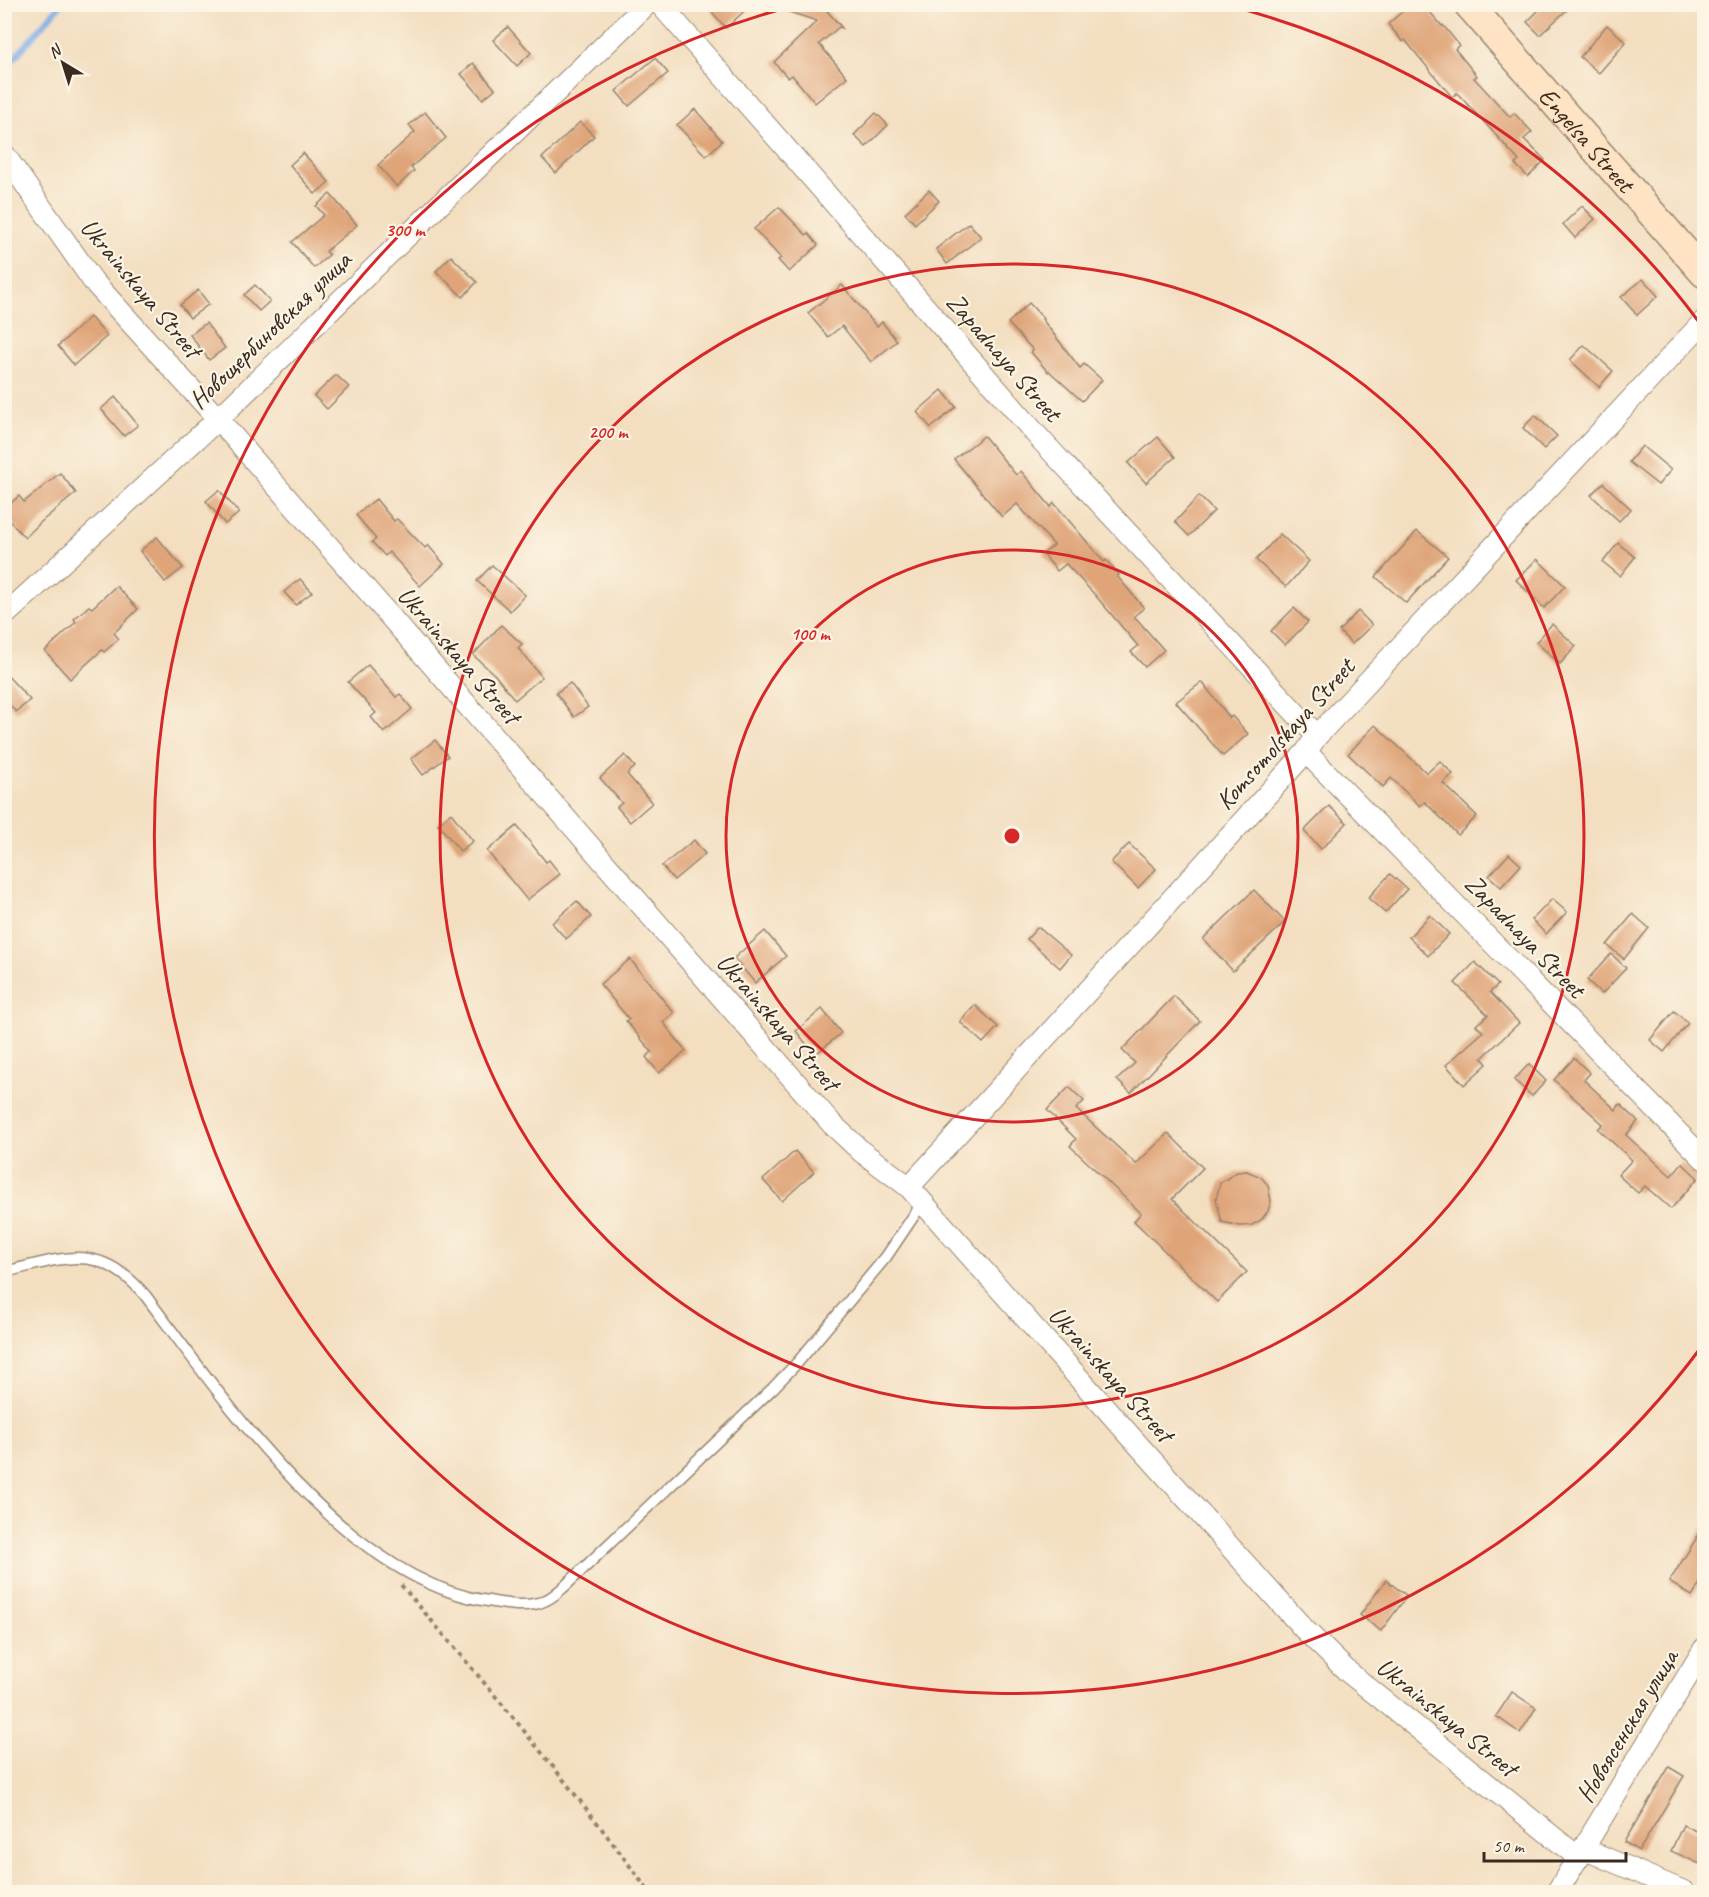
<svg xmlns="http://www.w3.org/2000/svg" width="1709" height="1897" font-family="Caveat,sans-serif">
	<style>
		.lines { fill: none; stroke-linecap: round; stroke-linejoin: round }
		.stream { stroke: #7baae5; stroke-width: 6 }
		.building { fill: #dfa478 }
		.lane-casing { stroke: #97846f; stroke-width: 13 }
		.street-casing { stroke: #97846f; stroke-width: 23 }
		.secondary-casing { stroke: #97846f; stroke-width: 31 }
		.path { stroke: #97846f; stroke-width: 4; stroke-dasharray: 4.5 4.5; stroke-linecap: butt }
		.lane { stroke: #fff; stroke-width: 10 }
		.street { stroke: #fff; stroke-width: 21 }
		.secondary { stroke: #fee4c5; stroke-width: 28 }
		.ring { fill: none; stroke: #d62828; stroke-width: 3 }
		.labels { text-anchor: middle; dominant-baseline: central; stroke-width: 4.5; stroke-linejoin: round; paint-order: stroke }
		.street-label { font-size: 26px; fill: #3b2a1e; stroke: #fcf5e5 }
		.centre { fill: #d62828; stroke: #fcf5e5; stroke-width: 3 }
		.ring-label { font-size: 18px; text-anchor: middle; font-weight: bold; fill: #d62828; stroke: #fcf5e5; stroke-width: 4.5; stroke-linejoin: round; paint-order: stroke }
	</style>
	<rect width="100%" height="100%" fill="#fcf5e5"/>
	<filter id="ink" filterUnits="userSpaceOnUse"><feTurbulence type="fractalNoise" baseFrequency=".0167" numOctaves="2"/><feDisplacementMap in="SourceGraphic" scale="12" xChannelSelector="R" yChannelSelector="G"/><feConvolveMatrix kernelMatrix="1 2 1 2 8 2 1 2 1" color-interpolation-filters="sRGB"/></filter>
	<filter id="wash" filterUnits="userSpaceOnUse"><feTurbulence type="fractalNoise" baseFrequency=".008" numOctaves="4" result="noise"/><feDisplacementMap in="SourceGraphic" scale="24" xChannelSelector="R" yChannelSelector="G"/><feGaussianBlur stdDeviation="1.35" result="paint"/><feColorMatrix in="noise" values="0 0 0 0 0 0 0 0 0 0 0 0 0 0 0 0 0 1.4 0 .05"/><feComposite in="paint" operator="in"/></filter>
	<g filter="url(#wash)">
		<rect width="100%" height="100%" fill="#f3dec0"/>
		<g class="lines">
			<!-- stream -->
			<path class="stream" d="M4 70 61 4"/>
		</g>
		<g id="blocks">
			<!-- building -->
			<g class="building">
				<path d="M718 4H752L726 28 711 11Z"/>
				<path d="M778 4H821L842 28 839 27 819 44 847 77 815 103 792 75 788 78 774 62 817 21 777 8Z"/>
				<path d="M1411 4H1423L1442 26 1443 25 1459 45 1455 49 1477 76 1474 78 1510 117 1514 113 1532 132 1524 139 1545 160 1528 177 1515 164 1519 161 1494 133 1457 93 1452 97 1405 40 1403 42 1388 24Z"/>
				<path d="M1545 4H1573L1540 35 1527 22Z"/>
				<path d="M1607 25 1626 42 1599 73 1580 57Z"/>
				<path d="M508 27 531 53 517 66 493 40Z"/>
				<path d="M655 58 668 73 629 106 616 91Z"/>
				<path d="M473 63 495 89 483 99 461 74Z"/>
				<path d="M695 109 722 141 706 156 677 125Z"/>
				<path d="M425 112 446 138 411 167 414 171 397 187 378 165 415 132 409 125Z"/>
				<path d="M876 113 888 125 866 147 854 135Z"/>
				<path d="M580 122 594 136 556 173 542 158Z"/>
				<path d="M303 153 329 182 315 194 290 165Z"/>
				<path d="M929 190 939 201 915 224 905 213Z"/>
				<path d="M330 194 357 225 326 251 329 255 314 268 292 242 324 215 316 206Z"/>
				<path d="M1582 206 1595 219 1575 238 1563 224Z"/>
				<path d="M779 207 806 235 808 233 818 245 789 272 778 260 781 258 754 229Z"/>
				<path d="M969 223 981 237 947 264 936 249Z"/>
				<path d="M451 256 477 282 463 297 436 271Z"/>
				<path d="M1643 279 1658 296 1637 315 1621 297Z"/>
				<path d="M255 285 270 301 259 311 244 295Z"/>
				<path d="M842 285 877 327 882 322 897 341 871 362 842 326 828 337 808 313Z"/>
				<path d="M198 290 209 304 190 318 180 305Z"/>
				<path d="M1029 303 1043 318 1042 319 1080 368 1084 364 1102 380 1082 401 1049 371 1048 372 1031 352 1033 350 1008 323Z"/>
				<path d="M90 317 107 336 74 365 58 346Z"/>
				<path d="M206 323 225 348 209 360 190 335Z"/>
				<path d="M1584 345 1613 371 1599 387 1570 360Z"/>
				<path d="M336 375 349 387 327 409 314 396Z"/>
				<path d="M942 390 956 407 931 428 917 412Z"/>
				<path d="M115 397 138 425 124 436 101 409Z"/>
				<path d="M1535 415 1557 436 1544 449 1523 428Z"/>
				<path d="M984 436 1016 475 1021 471 1051 507 1054 503 1104 562 1106 560 1119 575 1117 576 1144 608 1134 616 1164 650 1145 667 1131 652 1138 646 1095 595 1066 564 1057 571 1043 554 1054 545 1017 504 1002 517 954 459Z"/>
				<path d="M1158 437 1175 457 1146 483 1128 463Z"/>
				<path d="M1642 446 1671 470 1658 485 1629 462Z"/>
				<path d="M60 473 76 493 42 521 25 538 4 515V509L19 496 24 502Z"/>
				<path d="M1603 483 1631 509 1619 521 1591 495Z"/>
				<path d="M219 490 239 513 225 524 206 501Z"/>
				<path d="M1199 496 1214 511 1189 536 1175 522Z"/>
				<path d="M376 499 394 521 397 519 425 548 428 545 444 564 420 586 389 552 385 556 372 542 376 539 356 515Z"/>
				<path d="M1417 531 1448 557 1406 603 1376 577Z"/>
				<path d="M1280 534 1309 561 1286 587 1256 560Z"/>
				<path d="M157 537 183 568 165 582 140 551Z"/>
				<path d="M1618 543 1635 557 1620 576 1603 562Z"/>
				<path d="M1537 559 1565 586 1544 608 1516 580Z"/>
				<path d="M492 565 525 595 510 611 477 581Z"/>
				<path d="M300 579 312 592 296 605 284 592Z"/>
				<path d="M116 586 138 609 114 633 119 639 104 652 102 650 70 679 45 651 76 622 74 619 89 606 92 608Z"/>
				<path d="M1294 608 1308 622 1285 645 1271 631Z"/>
				<path d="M1358 611 1372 625 1352 644 1339 631Z"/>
				<path d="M1552 624 1576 646 1560 664 1536 642Z"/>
				<path d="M501 625 522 644 518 648 542 677 515 700 495 675 473 655Z"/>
				<path d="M368 665 396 697 400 694 412 709 384 733 371 717 376 713 348 682Z"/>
				<path d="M4 672 30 700 16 712 4 699Z"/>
				<path d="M1202 682 1230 718 1232 716 1248 734 1223 756 1176 702Z"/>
				<path d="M570 683 588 707 574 717 556 693Z"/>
				<path d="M1375 725 1427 773 1440 761 1453 774 1443 783 1477 816 1458 835 1425 802 1420 806 1391 778 1383 787 1348 754Z"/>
				<path d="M435 740 448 756 423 775 411 759Z"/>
				<path d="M625 755 635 767 627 774 652 803 630 822 617 807 622 803 600 778Z"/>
				<path d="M1329 806 1347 823 1321 849 1304 831Z"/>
				<path d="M451 813 473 841 460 851 438 824Z"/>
				<path d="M517 826 546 862 549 860 560 874 527 900 487 851Z"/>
				<path d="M694 840 705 854 674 880 662 866Z"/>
				<path d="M1129 844 1156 869 1138 888 1111 862Z"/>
				<path d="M1509 854 1521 865 1501 887 1489 876Z"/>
				<path d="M1390 874 1407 889 1385 913 1368 898Z"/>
				<path d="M1254 890 1285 922 1233 971 1203 939Z"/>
				<path d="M1552 899 1567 912 1546 934 1532 920Z"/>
				<path d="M577 901 591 917 566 939 552 923Z"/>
				<path d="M1633 914 1649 928 1624 959 1607 945Z"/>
				<path d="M1430 915 1449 934 1428 956 1409 937Z"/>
				<path d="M1038 927 1071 955 1060 968 1027 939Z"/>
				<path d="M765 931 786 956 755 983 734 958Z"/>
				<path d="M1611 954 1626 968 1602 994 1587 980Z"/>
				<path d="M630 959 674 1013 663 1022 686 1051 659 1073 646 1057 652 1052 626 1021 629 1019 600 984Z"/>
				<path d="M1475 962 1498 985 1490 992 1519 1023 1482 1058 1487 1064 1464 1085 1446 1065 1483 1032 1476 1025 1488 1015 1455 983Z"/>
				<path d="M1174 996 1200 1021 1131 1093 1117 1080 1135 1063 1122 1050Z"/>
				<path d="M975 1005 998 1027 983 1043 960 1022Z"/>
				<path d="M822 1009 841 1033 815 1055 796 1031Z"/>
				<path d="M1674 1011 1688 1023 1664 1052 1650 1040Z"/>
				<path d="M1574 1058 1590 1073 1584 1080 1616 1110 1620 1104 1638 1121 1626 1135 1671 1176 1682 1163 1698 1178 1671 1209 1645 1186 1638 1193 1618 1175 1632 1160 1598 1129 1603 1124 1554 1080Z"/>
				<path d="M1529 1064 1546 1081 1532 1096 1514 1080Z"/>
				<path d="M1069 1087 1084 1101 1076 1109 1136 1164 1168 1133 1203 1168 1172 1199 1247 1272 1217 1302 1134 1221 1141 1213 1070 1146 1076 1139 1047 1110Z"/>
				<path d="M795 1151 814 1172 782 1201 763 1180Z"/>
				<path d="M1247 1171 1261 1177 1268 1185 1271 1201 1268 1211 1261 1220 1252 1225 1240 1226 1222 1222 1216 1199 1220 1183 1237 1172Z"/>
				<path d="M1704 1526V1577L1692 1596 1669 1582Z"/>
				<path d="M1386 1580 1407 1596 1381 1631 1360 1615Z"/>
				<path d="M1512 1692 1536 1708 1520 1733 1496 1716Z"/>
				<path d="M1669 1767 1684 1776 1639 1851 1624 1842Z"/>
				<path d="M1683 1825 1704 1835V1855L1700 1864 1671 1851Z"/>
			</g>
		</g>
	</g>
	<g filter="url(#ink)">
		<use href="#blocks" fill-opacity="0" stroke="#97846f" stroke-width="1.5"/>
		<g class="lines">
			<defs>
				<path id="lane" d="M4 1272C65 1258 98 1241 145 1295 225 1401 347 1581 488 1601 506 1604 529 1609 546 1600 553 1597 559 1591 565 1586L772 1389 798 1362 886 1257 923 1202"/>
				<g id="street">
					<path d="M660 4 1042 441 1317 736"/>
					<path d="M4 154 93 281 218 419 832 1124 862 1152 909 1187 1141 1448 1304 1629 1347 1671 1579 1858"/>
					<path d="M4 616 218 419 647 4"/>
					<path d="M1306 752 1704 1159"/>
					<path d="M909 1187 1306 752 1317 736 1704 321"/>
					<path d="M1584 1849 1685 1892"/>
					<path d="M1557 1892 1704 1649"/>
				</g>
				<g id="secondary">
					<path id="s1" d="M1468 4 1704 273"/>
				</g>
			</defs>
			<!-- lane casing -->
			<use href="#lane" class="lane-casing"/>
			<!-- street casing -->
			<use href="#street" class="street-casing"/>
			<!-- secondary casing -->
			<use href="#secondary" class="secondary-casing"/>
			<!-- path -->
			<path class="path" d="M401 1585C487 1685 572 1786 649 1892"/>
			<!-- lane -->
			<use href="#lane" class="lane"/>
			<!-- street -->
			<use href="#street" class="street"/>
			<!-- secondary -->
			<use href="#secondary" class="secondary"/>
		</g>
	</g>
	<!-- distance rings -->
	<g class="ring">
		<circle cx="1012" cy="836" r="286"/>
		<circle cx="1012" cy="836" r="572"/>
		<path d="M1702 1346A858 858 0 1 1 797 5M1227 5A858 858 0 0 1 1702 326"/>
	</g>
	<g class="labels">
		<!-- street labels -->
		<g class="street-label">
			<text stroke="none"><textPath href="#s1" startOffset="180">Engelsa Street</textPath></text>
			<text transform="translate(141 288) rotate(50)">Ukrainskaya Street</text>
			<text transform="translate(270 330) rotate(-44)">Новощербиновская улица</text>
			<text transform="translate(1004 357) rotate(49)">Zapadnaya Street</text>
			<text transform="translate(459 655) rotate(49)">Ukrainskaya Street</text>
			<text transform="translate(1285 734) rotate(-48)">Komsomolskaya Street</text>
			<text transform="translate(1525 936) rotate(46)">Zapadnaya Street</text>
			<text transform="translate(778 1022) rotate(49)">Ukrainskaya Street</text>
			<text transform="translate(1111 1374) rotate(48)">Ukrainskaya Street</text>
			<text transform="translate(1447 1717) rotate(39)">Ukrainskaya Street</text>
			<text transform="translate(1627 1726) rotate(-59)">Новоясенская улица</text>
		</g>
	</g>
	<circle cx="1012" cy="836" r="9" class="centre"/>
	<g class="ring-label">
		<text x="405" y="236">300 m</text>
		<text x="608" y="438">200 m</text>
		<text x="810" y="640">100 m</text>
	</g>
	<!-- margin -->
	<rect width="1709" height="1897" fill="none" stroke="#fcf5e5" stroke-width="24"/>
	<!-- north arrow -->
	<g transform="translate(63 63) rotate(322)" stroke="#fcf5e5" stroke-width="4.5" paint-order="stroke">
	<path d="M0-4.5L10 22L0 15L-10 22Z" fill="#3b2a1e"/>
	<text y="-9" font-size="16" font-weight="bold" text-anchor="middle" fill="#3b2a1e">N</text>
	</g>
	<!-- scale -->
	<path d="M1484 1852v9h142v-9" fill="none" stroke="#3b2a1e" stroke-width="3"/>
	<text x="1493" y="1852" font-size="18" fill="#3b2a1e" stroke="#fcf5e5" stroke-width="4.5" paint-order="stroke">50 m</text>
</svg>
